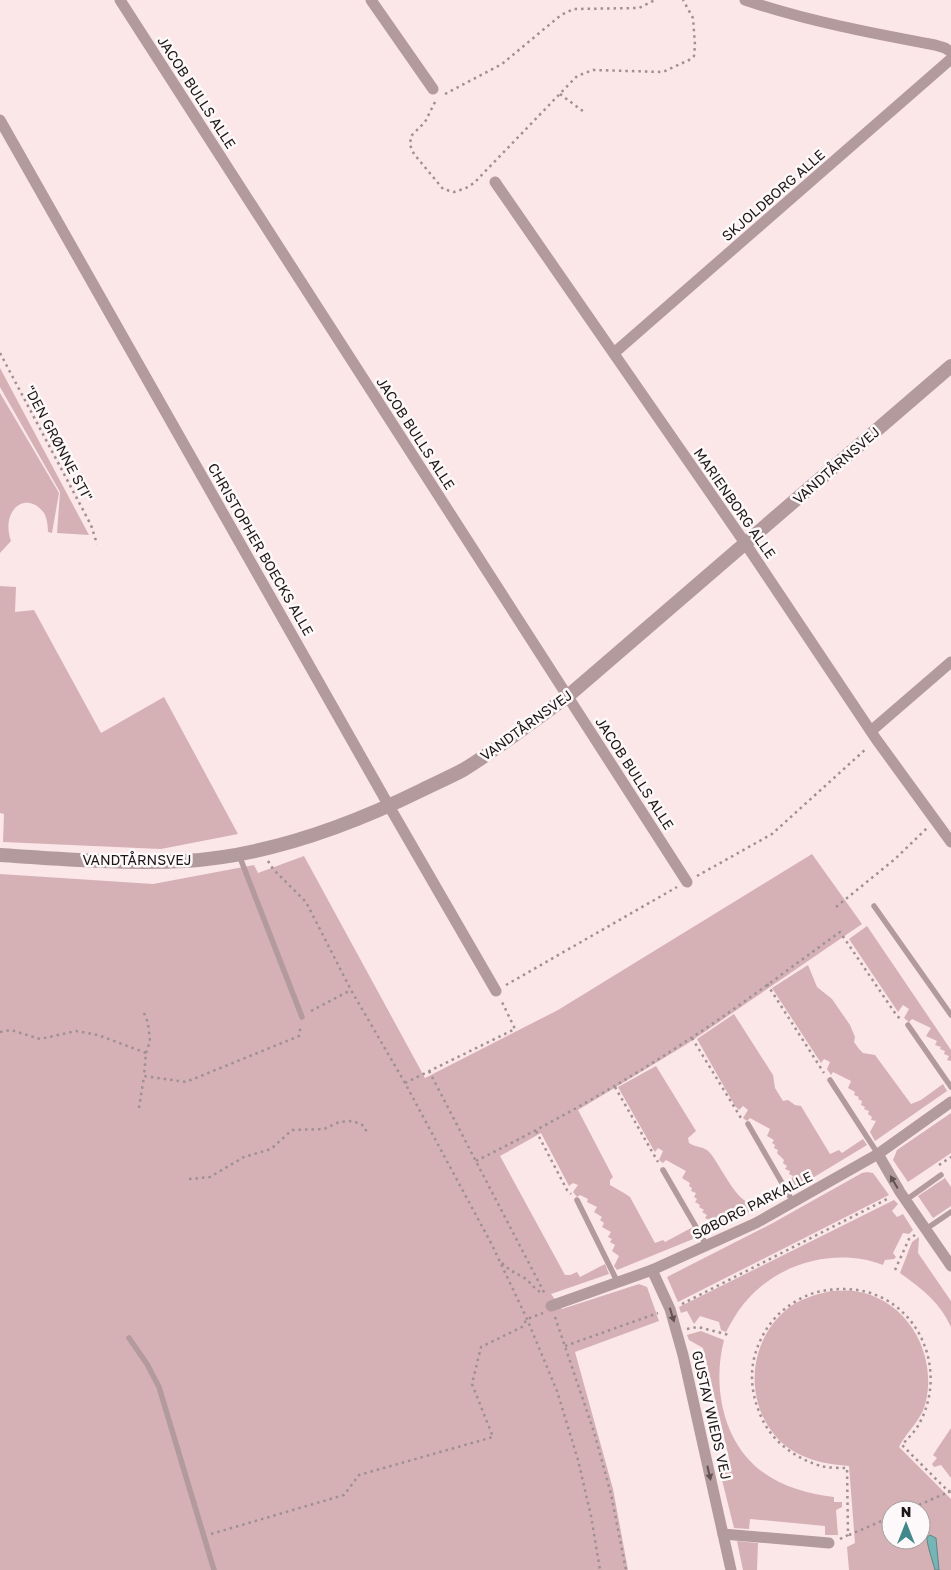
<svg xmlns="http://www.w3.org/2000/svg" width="951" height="1570" font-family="'Golos Text',sans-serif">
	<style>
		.green { fill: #d5b1b5; fill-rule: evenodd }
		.water { fill: #76b5b6; stroke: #5c8687 }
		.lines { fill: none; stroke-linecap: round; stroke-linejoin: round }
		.path { stroke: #9f9091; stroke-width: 2.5; stroke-dasharray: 2.5 4; stroke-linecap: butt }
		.service { stroke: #b39a9d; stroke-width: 5.5 }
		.minor { stroke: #b39a9d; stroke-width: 11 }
		.tertiary { stroke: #b39a9d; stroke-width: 14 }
		.oneway { fill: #615254 }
		.labels { text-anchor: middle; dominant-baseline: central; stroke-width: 5; stroke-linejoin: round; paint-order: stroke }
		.street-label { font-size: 14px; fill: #1e1718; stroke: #fdf8f9 }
	</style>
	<rect width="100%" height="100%" fill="#fbe6e8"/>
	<!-- green -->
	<g class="green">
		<path d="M0 368 89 535 57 533 60 492 0 387Z"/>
		<path d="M0 393 59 493 52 533 48 532C48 526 47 518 44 513 27 490 0 509 11 541L0 553Z"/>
		<path d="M0 586 16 587 15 612 34 610 101 733 164 697 238 834 161 849 3 842 4 814 0 813Z"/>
		<path d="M812 854 862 924 687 1044 578 1110 613 1177 610 1180V1185L624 1193 630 1197 655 1243 663 1240 665 1242 693 1227 698 1237 617 1270 614 1266 619 1256 612 1251 615 1245 610 1242 612 1239 608 1237 611 1232 602 1227 604 1223 600 1220 602 1217 594 1212 597 1207 587 1202 588 1199 580 1195 577 1197 573 1192 578 1185 573 1183 569 1186 541 1133 500 1156 565 1275H570L577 1272 580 1277 605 1264 609 1274 551 1294 562 1309 639 1284 647 1287 659 1321 575 1352 613 1489 628 1570H0V874L153 884 254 865 258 873 304 856 425 1078 558 1010Z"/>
		<path d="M867 926 951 1050V1061L947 1060 949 1056 944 1054 945 1051 940 1049 941 1047 935 1045 937 1041 926 1036 931 1028 912 1019 909 1022 904 1018 909 1009 903 1005 898 1012 849 939Z"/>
		<path d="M808 965 817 987 832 999 850 1025 855 1037 854 1042 859 1049 863 1053 875 1055 911 1104 921 1100 943 1084 947 1091 875 1141 870 1132 876 1121 871 1120 872 1117 868 1114 869 1111 864 1109 865 1107 861 1105 862 1101 858 1099 859 1097 854 1095 855 1092 848 1088 851 1081 833 1072 831 1075 827 1069 830 1062 824 1059 821 1063 772 988Z"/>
		<path d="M734 1014 773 1075 775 1088 783 1101 788 1100 795 1105 801 1106 830 1154 839 1150 842 1153 863 1139 867 1145 791 1191 788 1187 793 1176 789 1174 790 1171 785 1169 787 1166 783 1163 784 1160 777 1153 778 1150 774 1148 775 1145 772 1143 774 1140 767 1136 770 1129 750 1118 747 1121 743 1118 748 1110 743 1106 739 1110 735 1106 697 1039Z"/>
		<path d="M656 1066 696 1131 688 1138 689 1143C696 1148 705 1146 710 1153 720 1164 737 1204 752 1203 761 1202 772 1191 779 1187L784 1195 705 1233 704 1230 709 1220 705 1218 707 1215 702 1212 704 1210 699 1207 700 1205 695 1202 697 1199 694 1197 696 1193 691 1191 692 1188 689 1186 690 1183 682 1178 686 1171 666 1160 663 1163 659 1160 663 1151 658 1148 655 1152 652 1147 618 1087Z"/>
		<path d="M951 1113V1153L908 1182 893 1160 897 1150Z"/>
		<path d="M867 1172 873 1173 889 1195 678 1302 667 1277 771 1224 862 1173Z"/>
		<path d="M945 1178 951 1187V1206L933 1218 918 1196Z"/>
		<path d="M894 1200 898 1204 892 1211 897 1217 903 1214 913 1230 909 1234 903 1233 893 1253 896 1257 894 1259 885 1260 883 1265C836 1247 779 1263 747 1300 738 1310 732 1321 726 1332L721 1330 719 1322 700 1316 694 1324 687 1311 681 1313 679 1307Z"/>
		<path d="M919 1237 918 1253 951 1301V1327C939 1301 922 1289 900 1273L912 1242Z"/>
		<path d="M831 1291C839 1291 847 1290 854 1291 906 1298 937 1352 926 1401 922 1420 907 1431 899 1447L951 1499V1570H849L847 1547 855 1543 849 1466C824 1464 798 1459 779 1440 744 1404 747 1343 786 1310 798 1299 815 1295 831 1291ZM891 1510H921V1540H891Z"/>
		<path d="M701 1331 724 1340C713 1382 721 1434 754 1465 776 1485 806 1494 834 1497V1502H842V1507L836 1510 838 1535H825V1526L750 1519 749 1529 734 1528 720 1472 729 1458 703 1348 689 1340 687 1335Z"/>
		<path d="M951 1428V1478L941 1465 934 1467 932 1464 937 1458 933 1455Z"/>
		<path d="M737 1541 758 1543 757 1570H743Z"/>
	</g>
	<!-- water -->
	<path class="water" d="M930 1535 936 1538 939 1570H935C933 1562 926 1542 927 1537Z"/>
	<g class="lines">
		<!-- path -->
		<g class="path">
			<path d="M445 94 502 64 561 15 574 9 639 8 655 0"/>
			<path d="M560 94 584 112"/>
			<path d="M435 102 425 122 411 136 410 145 414 154 443 189 454 192 466 188 474 183 577 76 593 70 663 72 689 60 694 56 695 45 693 18 683 0"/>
			<path d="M0 353 91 525 97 544"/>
			<path d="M268 861 273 869 306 902 351 990 405 1083 492 1245 527 1319 557 1391 578 1460 591 1516 600 1570"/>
			<path d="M697 876 772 834 867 748"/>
			<path d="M836 907 895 859 927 828"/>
			<path d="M767 984 824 1073"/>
			<path d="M506 985 677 887"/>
			<path d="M311 1011 351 990"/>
			<path d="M144 1013 148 1023 150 1041 146 1053 144 1076 186 1082 299 1036 301 1025"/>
			<path d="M0 1032 11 1030 40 1039 76 1031 98 1035 146 1053"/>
			<path d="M692 1038 741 1118"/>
			<path d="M429 1071 546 1296"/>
			<path d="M405 1083 515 1029 502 1002"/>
			<path d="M615 1087 658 1162"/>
			<path d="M139 1108 144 1076"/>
			<path d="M536 1131 567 1190 571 1194"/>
			<path d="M476 1161C550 1124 622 1084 691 1038 742 1005 791 967 840 932L897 1016 902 1020"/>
			<path d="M939 1165 951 1157"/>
			<path d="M189 1179 210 1177 244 1157 271 1149 292 1130 324 1129 339 1122 353 1121 364 1126 368 1135"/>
			<path d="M502 1263C509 1270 515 1273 523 1277 531 1282 534 1290 543 1293"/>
			<path d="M895 1270 909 1239 915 1235"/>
			<path d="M682 1304 889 1198"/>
			<path d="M555 1317 594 1432 611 1494 626 1570"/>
			<path d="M687 1329 698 1327 729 1335"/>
			<path d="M565 1346 658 1313"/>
			<path d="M907 1510 949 1492 951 1486"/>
			<path d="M211 1534 344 1495 359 1475 493 1437 472 1384 481 1347 522 1327 527 1319 543 1313"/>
			<path d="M849 1535 891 1517"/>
			<path d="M840 1539 848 1535 847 1468C839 1468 829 1468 821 1466 794 1458 770 1440 760 1414 749 1388 749 1362 762 1337 770 1321 782 1309 798 1300 813 1291 829 1289 845 1289 914 1290 951 1366 919 1424 915 1432 908 1438 902 1445L949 1492 951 1491"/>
		</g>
		<!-- service -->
		<g class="service">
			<path d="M239 855 302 1017"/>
			<path d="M874 906 951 1015"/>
			<path d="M908 1025 951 1087"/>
			<path d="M830 1080 878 1154"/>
			<path d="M748 1124 793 1202"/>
			<path d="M663 1170 707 1246"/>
			<path d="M577 1200 618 1283"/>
			<path d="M906 1200 941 1175"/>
			<path d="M926 1229 951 1212"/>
			<path d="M129 1338 147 1364 159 1387 214 1570"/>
		</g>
		<!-- minor -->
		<g class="minor">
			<path d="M120 0 687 882"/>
			<path d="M371 0 433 89"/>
			<path d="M745 0C807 21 871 33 935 45L945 48 951 52"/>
			<path d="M0 120 389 806 496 991"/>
			<path d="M495 182 745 543 876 739 951 842"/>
			<path d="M614 353 951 59"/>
			<path d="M871 731 951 662"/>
			<path d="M878 1154 900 1192 951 1266"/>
			<path d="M652 1270 670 1309 683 1355 731 1570"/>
			<path d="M551 1306 652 1270 756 1223 878 1154 951 1102"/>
			<path d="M723 1534 829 1543"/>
		</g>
		<!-- tertiary -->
		<path class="tertiary" d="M0 855C62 859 123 864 185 861 267 856 349 826 422 790 436 783 450 777 463 770 499 748 533 721 568 696L951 366"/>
	</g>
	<!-- one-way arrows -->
	<defs><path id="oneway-solid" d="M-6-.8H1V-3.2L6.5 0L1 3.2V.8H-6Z" transform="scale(1.25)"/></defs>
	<g class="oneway">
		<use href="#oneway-solid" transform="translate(894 1182) rotate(-120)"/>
		<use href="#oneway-solid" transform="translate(672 1315) rotate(73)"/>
		<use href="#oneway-solid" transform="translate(709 1473) rotate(77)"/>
	</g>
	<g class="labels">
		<!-- street labels -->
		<g class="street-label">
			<text transform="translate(197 92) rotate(57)">JACOB BULLS ALLE</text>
			<text transform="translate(773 195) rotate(-41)">SKJOLDBORG ALLE</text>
			<text transform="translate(416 433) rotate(57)">JACOB BULLS ALLE</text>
			<text transform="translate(59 443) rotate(62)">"DEN GRØNNE STI"</text>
			<text transform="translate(836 465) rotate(-41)">VANDTÅRNSVEJ</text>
			<text transform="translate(735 503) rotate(55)">MARIENBORG ALLE</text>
			<text transform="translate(261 549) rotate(60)">CHRISTOPHER BOECKS ALLE</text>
			<text transform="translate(526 725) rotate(-36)">VANDTÅRNSVEJ</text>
			<text transform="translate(635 773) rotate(57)">JACOB BULLS ALLE</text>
			<text x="137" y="859">VANDTÅRNSVEJ</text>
			<text transform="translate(752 1205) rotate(-27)">SØBORG PARKALLE</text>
			<text transform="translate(712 1415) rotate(77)">GUSTAV WIEDS VEJ</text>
		</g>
	</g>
	<!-- north arrow -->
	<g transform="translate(906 1525)"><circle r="24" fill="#fdf8f9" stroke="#a49e9f"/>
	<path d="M0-4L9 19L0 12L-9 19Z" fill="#408889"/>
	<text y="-8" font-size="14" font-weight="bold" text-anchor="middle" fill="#1e1718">N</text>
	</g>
</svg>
